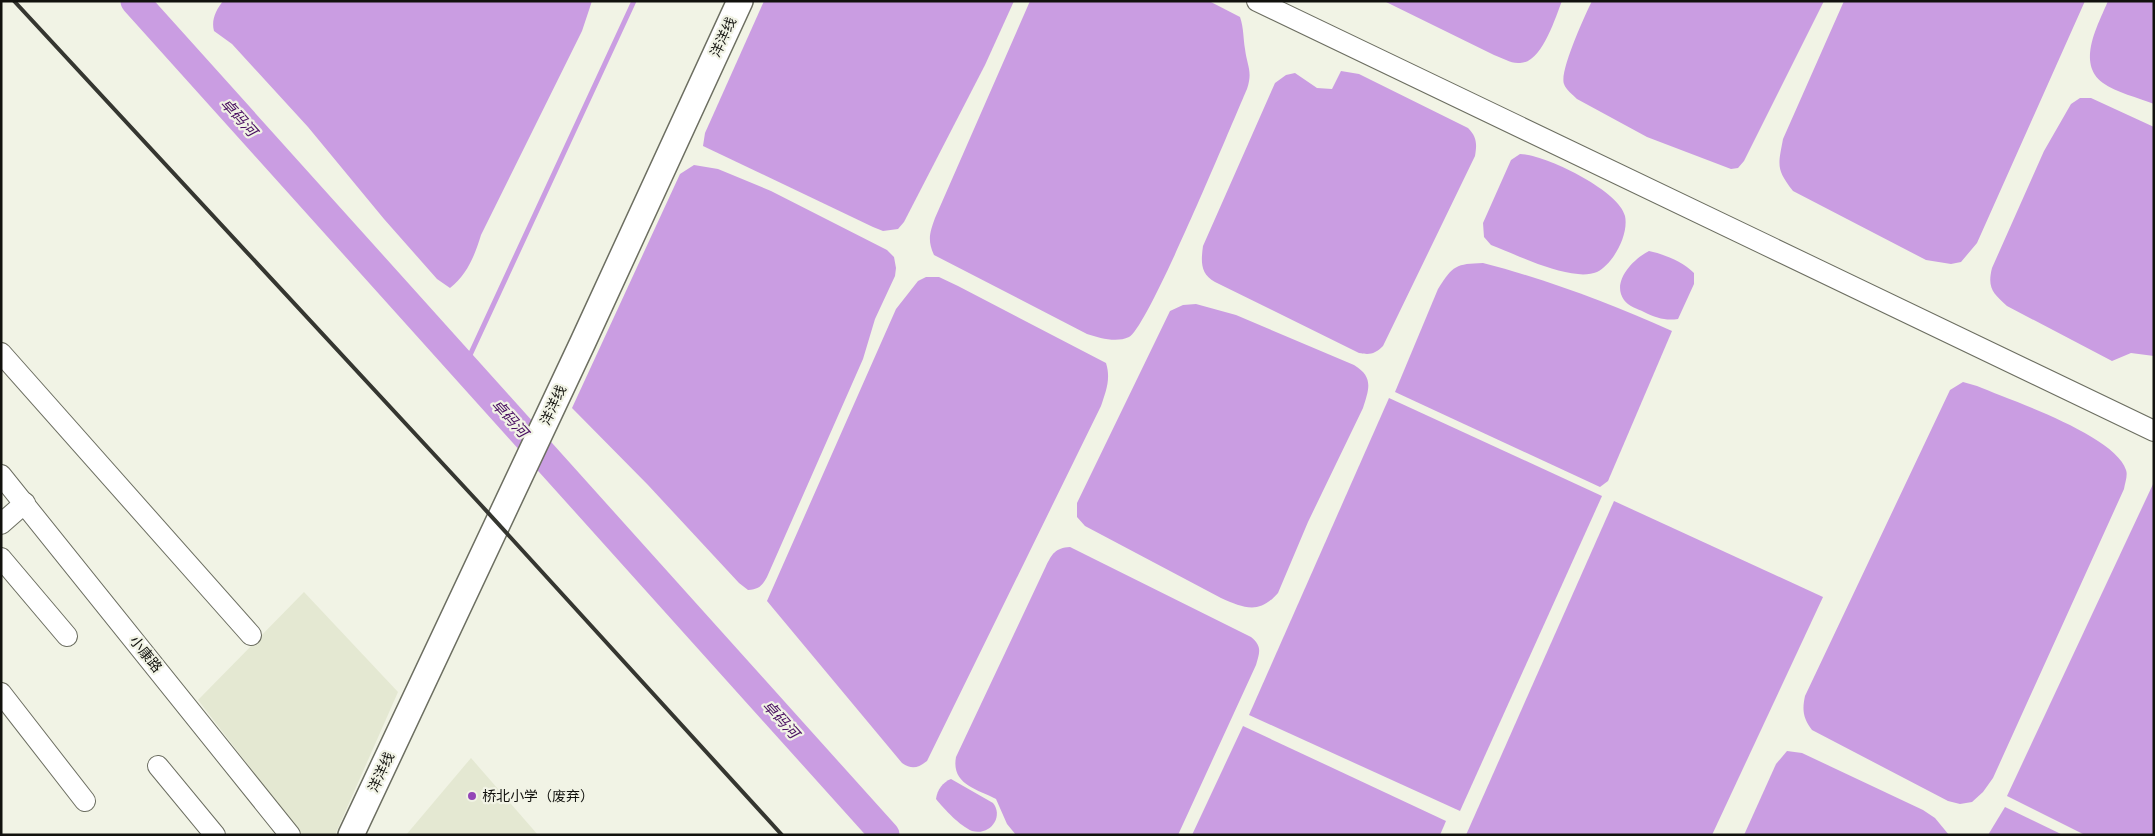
<svg xmlns="http://www.w3.org/2000/svg" width="2155" height="836" font-family="Arial,'Noto Sans SC',sans-serif">
	<style>
		.built { fill: #e4e8d2 }
		.water { fill: #ca9de2 }
		.lines { fill: none; stroke-linecap: round; stroke-linejoin: round }
		.stream { stroke: #ca9de2; stroke-width: 5 }
		.river { stroke: #ca9de2; stroke-width: 29 }
		.minor-casing { stroke: #6c6e61; stroke-width: 22 }
		.major-casing { stroke: #6c6e61; stroke-width: 28 }
		.minor { stroke: #fff; stroke-width: 20 }
		.major { stroke: #fff; stroke-width: 25 }
		.rail { stroke: #353630; stroke-width: 4 }
		.poi-dot { fill: #9346b7; stroke: #f1f3e5; stroke-width: 2 }
		.labels { text-anchor: middle; dominant-baseline: central; stroke-width: 4.5; stroke-linejoin: round; paint-order: stroke }
		.street-label { font-size: 14px; fill: #11110d; stroke: #f1f3e5 }
		.poi-label { font-size: 14px; fill: #11110d; stroke: #f1f3e5; text-anchor: start }
		.water-label { font-size: 15px; font-style: italic; fill: #490e61; stroke: #f1f3e5 }
	</style>
	<rect width="100%" height="100%" fill="#f1f3e5"/>
	<!-- built -->
	<g class="built">
		<path d="M304 592 398 692 335 835H302L198 700Z"/>
		<path d="M471 758 538 835H406Z"/>
	</g>
	<!-- water -->
	<g class="water">
		<path d="M223 1H592L582 31 481 235C475 255 467 275 450 288L437 279 384 219 308 127 232 44 214 31C211 20 216 10 223 1Z"/>
		<path d="M764 1H1014L985 65 904 222 898 229 883 231 873 227 703 146 705 133Z"/>
		<path d="M1030 1H1209L1240 17C1244 29 1243 38 1245 49 1247 66 1253 71 1247 89 1232 123 1148 328 1129 337 1116 343 1100 338 1087 334L934 255C927 240 930 232 935 218Z"/>
		<path d="M1384 1H1562C1555 18 1542 63 1520 63 1511 64 1503 58 1494 55Z"/>
		<path d="M1592 1H1824L1744 161 1738 168 1731 169 1647 137 1577 99C1573 95 1566 90 1564 84 1559 72 1585 15 1592 1Z"/>
		<path d="M1844 1H2085L1977 243 1961 262 1951 264 1926 260 1793 191C1776 169 1778 166 1783 139Z"/>
		<path d="M2108 1H2154V104C2139 98 2115 92 2103 83 2076 63 2098 25 2108 1Z"/>
		<path d="M1341 71 1359 74 1468 128C1477 137 1477 144 1475 156L1383 346C1375 354 1370 355 1359 353L1215 282C1200 274 1201 261 1203 246L1275 83 1286 75 1295 73 1317 88 1332 89Z"/>
		<path d="M2080 98H2091L2154 127V356L2131 353 2112 361 2007 306C1993 293 1987 288 1992 268L2044 151 2071 104Z"/>
		<path d="M1520 154C1544 154 1620 191 1625 216 1629 235 1613 264 1597 272 1592 274 1584 275 1578 274 1551 272 1517 255 1491 245L1484 237 1483 223 1511 160Z"/>
		<path d="M694 165 718 169 771 191 887 250 894 257 896 268 895 276 875 319 863 359 767 577C762 586 759 589 748 590L739 583 648 485 572 408 680 174Z"/>
		<path d="M1649 251C1664 254 1683 262 1694 273V284L1678 319C1666 321 1656 318 1644 312 1638 309 1628 306 1624 300 1611 282 1633 259 1649 251Z"/>
		<path d="M1483 263C1549 280 1611 304 1672 331L1608 481 1600 487 1395 392 1438 289C1453 265 1456 264 1483 263Z"/>
		<path d="M926 277H939L958 286 1106 363C1111 379 1106 391 1101 406L927 761C918 768 912 770 902 763L767 601 896 309 918 281Z"/>
		<path d="M1196 304 1236 315 1354 365C1374 377 1369 389 1363 408L1308 522 1278 593C1259 615 1244 608 1221 598L1085 526 1077 517V503L1170 311 1183 305Z"/>
		<path d="M1963 382 1977 386C2010 400 2115 435 2126 470 2128 475 2125 483 2124 489L1993 778 1983 792 1972 802 1960 804 1948 801 1812 730C1803 718 1802 710 1805 696L1950 390Z"/>
		<path d="M1389 398 1602 496 1460 811 1249 715Z"/>
		<path d="M2154 482V835H2085L2007 796Z"/>
		<path d="M1614 501 1823 597 1712 835H1466Z"/>
		<path d="M1070 547 1251 637C1262 646 1260 652 1256 665L1178 835H1016L1007 824 996 799C976 789 951 784 956 757L1046 566C1052 554 1055 548 1070 547Z"/>
		<path d="M1243 726 1446 821 1440 835H1192Z"/>
		<path d="M1787 751 1802 753 1923 810 1935 818 1949 835H1744L1776 764Z"/>
		<path d="M951 779 993 803C1004 817 990 836 972 831 960 826 944 809 936 799 937 790 943 782 951 779Z"/>
		<path d="M2005 807 2063 835H1988Z"/>
	</g>
	<g class="lines">
		<!-- stream -->
		<path class="stream" d="M464 368 634 1"/>
		<!-- river -->
		<path class="river" d="M135 1 885 835"/>
		<defs>
			<g id="minor">
				<path d="M1257 1 2154 431"/>
				<path d="M1 353 251 635"/>
				<path d="M1 475 290 835"/>
				<path d="M1 524 25 503"/>
				<path d="M1 558 67 636"/>
				<path d="M1 693 85 801"/>
				<path d="M158 766 215 835"/>
			</g>
			<path id="major" d="M351 835 583 342 740 1"/>
		</defs>
		<!-- minor casing -->
		<use href="#minor" class="minor-casing"/>
		<!-- major casing -->
		<use href="#major" class="major-casing"/>
		<!-- minor -->
		<use href="#minor" class="minor"/>
		<!-- major -->
		<use href="#major" class="major"/>
		<!-- rail -->
		<path class="rail" d="M14 1 481 505 782 835"/>
	</g>
	<!-- markers -->
	<circle class="poi-dot" cx="472" cy="796" r="5"/>
	<g class="labels">
		<!-- street labels -->
		<g class="street-label">
			<text transform="translate(723 37) rotate(-65)">洋洋线</text>
			<text transform="translate(553 405) rotate(-65)">洋洋线</text>
			<text transform="translate(146 654) rotate(51)">小康路</text>
			<text transform="translate(381 772) rotate(-65)">洋洋线</text>
		</g>
		<!-- poi labels -->
		<g class="poi-label">
			<text x="482" y="796">桥北小学（废弃）</text>
		</g>
		<!-- water labels -->
		<g class="water-label">
			<text transform="translate(239 117) rotate(48)">卓码河</text>
			<text transform="translate(510 418) rotate(48)">卓码河</text>
			<text transform="translate(781 719) rotate(48)">卓码河</text>
		</g>
	</g>
	<!-- border -->
	<rect width="2155" height="836" fill="none" stroke="#11110d" stroke-width="5"/>
</svg>
